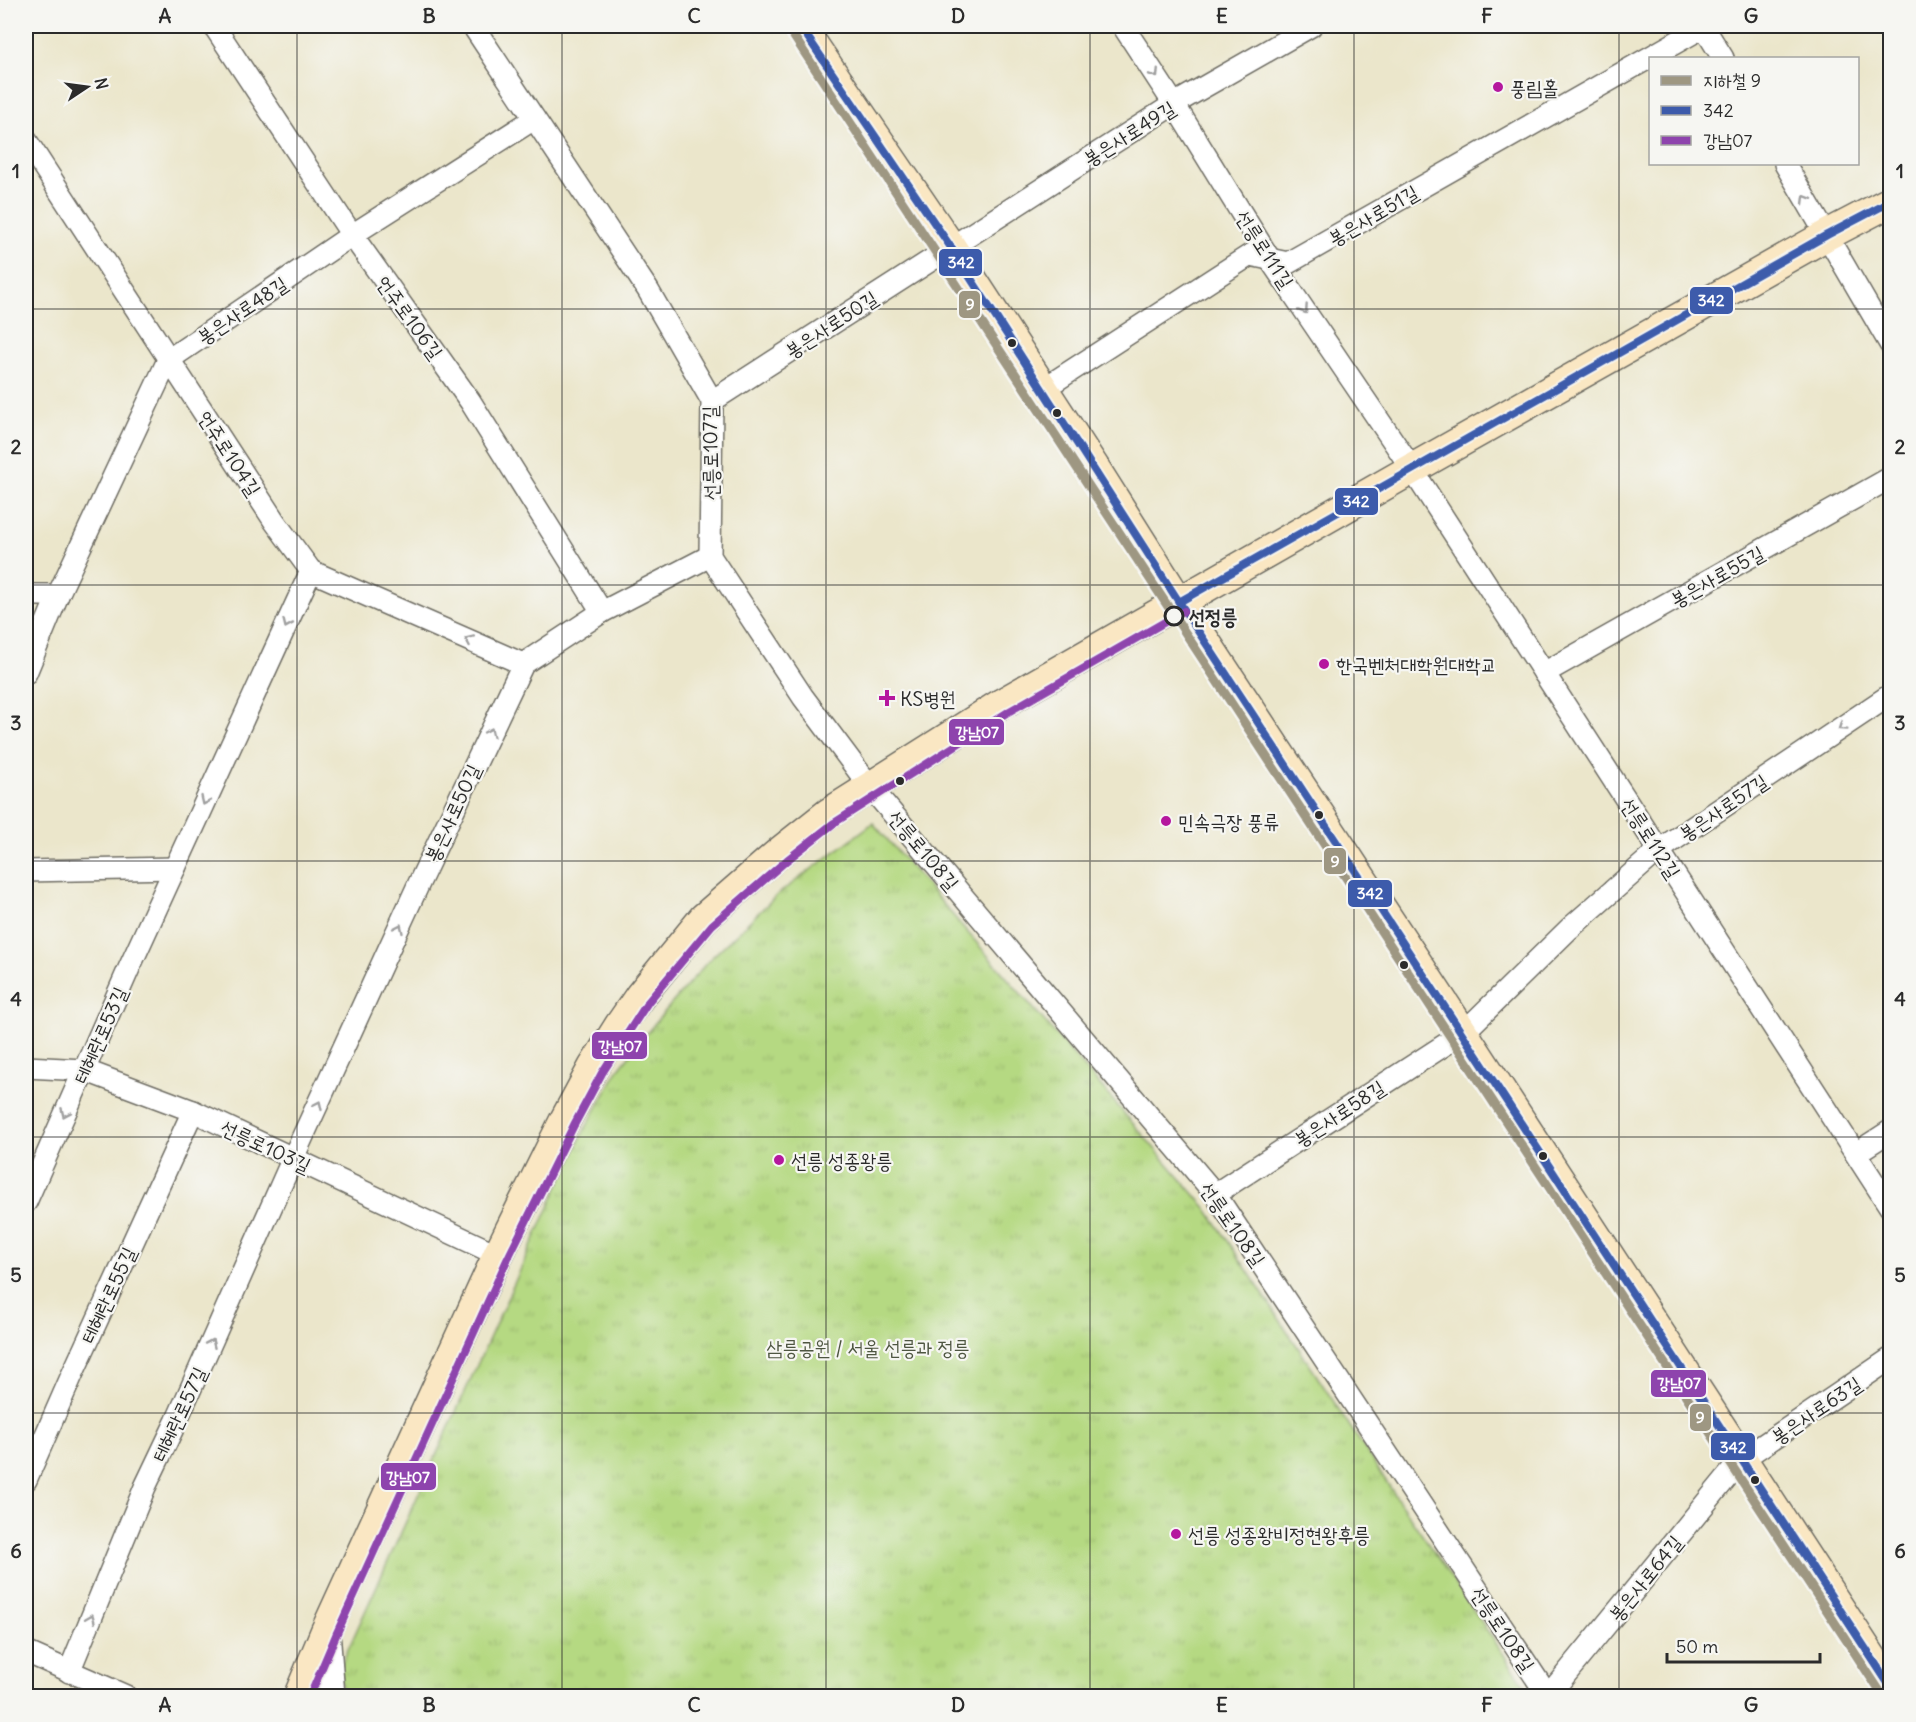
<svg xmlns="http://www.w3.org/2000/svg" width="1916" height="1722" font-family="Delius,'Poor Story',sans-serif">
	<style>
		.park { fill: url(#park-tufts); stroke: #708256; stroke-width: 1.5 }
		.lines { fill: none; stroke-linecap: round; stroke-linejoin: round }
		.minor-casing { stroke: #6e6c63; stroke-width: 24 }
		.tertiary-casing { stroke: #6e6c63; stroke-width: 30 }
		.secondary-casing { stroke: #6e6c63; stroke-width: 33 }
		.minor { stroke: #fff; stroke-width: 21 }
		.tertiary { stroke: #fff; stroke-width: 27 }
		.secondary { stroke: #fae7c3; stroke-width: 30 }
		.bus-1-casing { stroke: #f6f6f2; stroke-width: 12 }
		.bus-2-casing { stroke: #f6f6f2; stroke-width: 12 }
		.bus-1 { stroke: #3d5bab; stroke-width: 8 }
		.bus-2 { stroke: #8e44ad; stroke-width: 8 }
		.metro-1-casing { stroke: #f6f6f2; stroke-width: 14 }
		.metro-1 { stroke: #9e9782; stroke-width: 9 }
		.oneway { stroke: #a0a0a0 }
		.grid { fill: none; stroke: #2b2b2b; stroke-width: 1.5; stroke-opacity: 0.55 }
		.poi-dot { fill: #b5179e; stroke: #f6f6f2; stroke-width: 2 }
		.bus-dot { fill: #2b2b2b; stroke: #f6f6f2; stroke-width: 2 }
		.stop-dot { fill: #f6f6f2; stroke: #2b2b2b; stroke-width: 3 }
		.labels { text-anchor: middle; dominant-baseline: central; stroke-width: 4.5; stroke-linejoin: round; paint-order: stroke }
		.poi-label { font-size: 20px; fill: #2b2b2b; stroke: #f6f6f2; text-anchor: start }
		.street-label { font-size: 20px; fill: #2b2b2b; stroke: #f6f6f2 }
		.stop-label { font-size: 20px; font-weight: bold; fill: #2b2b2b; stroke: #f6f6f2; text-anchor: start }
		.park-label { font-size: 20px; fill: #4e5641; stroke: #f6f6f2 }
		.line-badge { stroke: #f6f6f2; stroke-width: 2 }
		.badge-label { font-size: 16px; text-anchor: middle; font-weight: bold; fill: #fff }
		.neatline { fill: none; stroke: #2b2b2b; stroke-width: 2 }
		.grid-label { font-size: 20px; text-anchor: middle; font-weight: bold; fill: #2b2b2b }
	</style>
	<defs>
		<pattern id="park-tufts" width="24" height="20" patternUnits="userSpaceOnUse" patternTransform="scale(1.5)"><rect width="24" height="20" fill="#b5d982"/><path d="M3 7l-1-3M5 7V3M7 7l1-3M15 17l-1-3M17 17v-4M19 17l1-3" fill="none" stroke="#9cba70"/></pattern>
	</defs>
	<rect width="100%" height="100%" fill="#f6f6f2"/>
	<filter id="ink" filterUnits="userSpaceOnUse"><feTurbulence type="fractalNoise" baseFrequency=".0167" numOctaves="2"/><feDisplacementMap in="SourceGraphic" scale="12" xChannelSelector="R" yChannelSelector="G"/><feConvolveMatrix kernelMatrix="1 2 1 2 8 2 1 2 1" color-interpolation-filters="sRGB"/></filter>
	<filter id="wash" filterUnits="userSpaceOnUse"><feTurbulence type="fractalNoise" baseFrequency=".008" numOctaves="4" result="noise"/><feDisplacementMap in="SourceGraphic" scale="24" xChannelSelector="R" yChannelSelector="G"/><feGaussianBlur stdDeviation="1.35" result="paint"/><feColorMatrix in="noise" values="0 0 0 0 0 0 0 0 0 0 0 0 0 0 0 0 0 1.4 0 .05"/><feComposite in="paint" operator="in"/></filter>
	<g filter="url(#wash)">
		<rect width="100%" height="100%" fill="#ebe6cb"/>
		<!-- park -->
		<path class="park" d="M873 823 1207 1209 1403 1507 1532 1696H343L340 1667 568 1165 585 1129 618 1070 655 1023 709 960 777 895Z"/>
	</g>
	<g filter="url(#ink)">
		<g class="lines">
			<defs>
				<g id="minor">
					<path d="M214 26 352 235 470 401 602 612"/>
					<path d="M473 26 648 290 712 401 710 556 803 697 871 788 1215 1194 1548 1696"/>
					<path d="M1123 26 1174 104 1271 261 1412 469 1890 1207"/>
					<path d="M1703 26 1723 58"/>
					<path d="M26 140 275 522 311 571 523 664"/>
					<path d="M1785 164 1890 344"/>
					<path d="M1043 389 1250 255 1288 263 1705 26"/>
					<path d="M712 401 1174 104 1311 26"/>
					<path d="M26 595H58"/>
					<path d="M26 673 58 595 168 360 352 235 534 119"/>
					<path d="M1544 673 1890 478"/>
					<path d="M26 871 175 868"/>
					<path d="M26 1067 84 1070 193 1111 498 1255"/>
					<path d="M1856 1153 1890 1131"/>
					<path d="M1215 1194 1463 1033 1569 929 1659 850 1890 695"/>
					<path d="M26 1202 130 966 311 571"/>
					<path d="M26 1480 72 1375 193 1111"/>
					<path d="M26 1652 126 1696"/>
					<path d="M69 1672 145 1487 176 1422 293 1158 420 881 523 664 602 612 710 556"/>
					<path d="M1548 1696 1741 1460 1890 1359"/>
				</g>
				<path id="tertiary" d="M326 1631 331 1696"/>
				<g id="secondary">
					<path d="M800 26 950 246 1093 466 1179 602 1463 1033 1890 1686"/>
					<path d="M299 1696 326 1631 498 1255 565 1120 593 1068 620 1025 640 996 704 918 780 852 828 814 1003 703 1412 469 1827 235 1890 202"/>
				</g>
			</defs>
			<!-- minor casing -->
			<use href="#minor" class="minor-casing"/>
			<!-- tertiary casing -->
			<use href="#tertiary" class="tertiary-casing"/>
			<!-- secondary casing -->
			<use href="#secondary" class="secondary-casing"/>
			<!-- minor -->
			<use href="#minor" class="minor"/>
			<!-- tertiary -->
			<use href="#tertiary" class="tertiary"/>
			<!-- secondary -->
			<use href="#secondary" class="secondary"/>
			<defs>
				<g id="bus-1">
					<path d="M800 26 950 246 1179 602 1890 1686"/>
					<path d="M1179 602 1827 235 1890 202"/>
				</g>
				<g id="bus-2">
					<path d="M1170 608 1881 1692"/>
					<path d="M310 1696 336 1635 507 1260 574 1125 602 1073 648 1002 712 925 787 860 834 823 1008 712 1184 611"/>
				</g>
			</defs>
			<!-- bus-1 casing -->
			<use href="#bus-1" class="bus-1-casing"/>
			<!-- bus-2 casing -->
			<use href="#bus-2" class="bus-2-casing"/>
			<!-- bus-1 -->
			<use href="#bus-1" class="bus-1"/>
			<!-- bus-2 -->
			<use href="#bus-2" class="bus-2"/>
			<defs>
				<path id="metro-1" d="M787 26 1883 1696"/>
			</defs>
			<!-- metro-1 casing -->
			<use href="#metro-1" class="metro-1-casing"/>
			<!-- metro-1 -->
			<use href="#metro-1" class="metro-1"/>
		</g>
		<!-- one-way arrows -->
		<defs><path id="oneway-chevron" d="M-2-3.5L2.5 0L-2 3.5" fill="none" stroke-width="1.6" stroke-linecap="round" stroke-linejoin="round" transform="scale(1.5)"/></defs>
		<g class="oneway">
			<use href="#oneway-chevron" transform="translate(1155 74) rotate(57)"/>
			<use href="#oneway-chevron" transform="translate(1806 199) rotate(-121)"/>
			<use href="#oneway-chevron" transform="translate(1304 310) rotate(56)"/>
			<use href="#oneway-chevron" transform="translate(287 624) rotate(114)"/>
			<use href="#oneway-chevron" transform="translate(469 640) rotate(-156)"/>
			<use href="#oneway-chevron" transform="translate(1842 727) rotate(146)"/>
			<use href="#oneway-chevron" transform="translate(490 732) rotate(-65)"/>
			<use href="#oneway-chevron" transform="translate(205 801) rotate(115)"/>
			<use href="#oneway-chevron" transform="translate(399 928) rotate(-65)"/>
			<use href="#oneway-chevron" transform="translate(318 1105) rotate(-65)"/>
			<use href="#oneway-chevron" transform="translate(65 1113) rotate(114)"/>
			<use href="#oneway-chevron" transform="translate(211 1343) rotate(-66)"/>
			<use href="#oneway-chevron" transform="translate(91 1618) rotate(-68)"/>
		</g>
	</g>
	<!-- grid -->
	<path class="grid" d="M297 26V1696M562 26V1696M826 26V1696M1090 26V1696M1354 26V1696M1619 26V1696M26 309H1890M26 585H1890M26 861H1890M26 1137H1890M26 1413H1890"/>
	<!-- markers -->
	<g class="poi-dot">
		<circle cx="1498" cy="87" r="6"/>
		<circle cx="1324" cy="664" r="6"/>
		<path d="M884 689h6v6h6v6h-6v6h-6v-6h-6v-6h6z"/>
		<circle cx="1166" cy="821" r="6"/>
		<circle cx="779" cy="1160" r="6"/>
		<circle cx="1176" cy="1534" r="6"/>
	</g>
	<g class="bus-dot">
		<circle cx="1012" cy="343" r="5"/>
		<circle cx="1057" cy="413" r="5"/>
		<circle cx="900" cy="781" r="5"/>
		<circle cx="1319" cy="815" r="5"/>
		<circle cx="1404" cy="965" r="5"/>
		<circle cx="1543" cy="1156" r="5"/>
		<circle cx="1755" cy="1480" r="5"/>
	</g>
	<circle class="stop-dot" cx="1174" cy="616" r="9"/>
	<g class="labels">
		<!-- poi labels -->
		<g class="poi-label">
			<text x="1510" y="87">풍림홀</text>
			<text x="1336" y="664">한국벤처대학원대학교</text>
			<text x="900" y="698">KS병원</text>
			<text x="1178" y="821">민속극장 풍류</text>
			<text x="791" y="1160">선릉 성종왕릉</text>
			<text x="1188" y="1534">선릉 성종왕비정현왕후릉</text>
		</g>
		<!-- street labels -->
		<g class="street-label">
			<text transform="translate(1129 133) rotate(-32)">봉은사로49길</text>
			<text transform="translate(1373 215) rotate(-30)">봉은사로51길</text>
			<text transform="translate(1265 249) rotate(57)">선릉로111길</text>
			<text transform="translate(242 310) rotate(-34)">봉은사로48길</text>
			<text transform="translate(410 317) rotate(54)">언주로106길</text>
			<text transform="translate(831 324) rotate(-33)">봉은사로50길</text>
			<text transform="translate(230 453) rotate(57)">언주로104길</text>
			<text transform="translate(710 453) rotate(-91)">선릉로107길</text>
			<text transform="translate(1717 576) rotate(-29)">봉은사로55길</text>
			<text transform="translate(1723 807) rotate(-34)">봉은사로57길</text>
			<text transform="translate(452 813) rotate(-65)">봉은사로50길</text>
			<text transform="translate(1651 838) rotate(57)">선릉로112길</text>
			<text transform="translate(924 850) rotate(50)">선릉로108길</text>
			<text transform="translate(100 1035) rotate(-66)">테헤란로53길</text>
			<text transform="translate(1339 1113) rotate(-33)">봉은사로58길</text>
			<text transform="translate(266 1146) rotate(25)">선릉로103길</text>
			<text transform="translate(1233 1224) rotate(55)">선릉로108길</text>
			<text transform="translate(108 1295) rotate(-65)">테헤란로55길</text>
			<text transform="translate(1816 1410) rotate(-34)">봉은사로63길</text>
			<text transform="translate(179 1414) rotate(-65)">테헤란로57길</text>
			<text transform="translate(1645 1578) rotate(-51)">봉은사로64길</text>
			<text transform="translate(1503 1629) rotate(56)">선릉로108길</text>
		</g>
		<!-- stop labels -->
		<g class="stop-label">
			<text x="1189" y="616">선정릉</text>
		</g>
		<!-- park labels -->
		<g class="park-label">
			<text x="868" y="1347">삼릉공원 / 서울 선릉과 정릉</text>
		</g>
	</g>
	<g class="line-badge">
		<rect x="938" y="248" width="45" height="29" rx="6" fill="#3d5bab"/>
		<rect x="1689" y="286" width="45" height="29" rx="6" fill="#3d5bab"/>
		<rect x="958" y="290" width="23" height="29" rx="6" fill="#9e9782"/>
		<rect x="1334" y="487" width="45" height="29" rx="6" fill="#3d5bab"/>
		<rect x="948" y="718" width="57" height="28" rx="6" fill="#8e44ad"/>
		<rect x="1323" y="847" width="24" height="28" rx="6" fill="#9e9782"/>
		<rect x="1347" y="879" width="46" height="29" rx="6" fill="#3d5bab"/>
		<rect x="591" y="1031" width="57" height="29" rx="6" fill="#8e44ad"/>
		<rect x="1650" y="1369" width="57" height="29" rx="6" fill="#8e44ad"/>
		<rect x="1689" y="1403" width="23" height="29" rx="6" fill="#9e9782"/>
		<rect x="1710" y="1432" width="46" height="29" rx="6" fill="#3d5bab"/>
		<rect x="380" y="1462" width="57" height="29" rx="6" fill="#8e44ad"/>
	</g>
	<g class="badge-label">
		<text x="961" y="268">342</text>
		<text x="1711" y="306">342</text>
		<text x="970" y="310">9</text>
		<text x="1356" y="507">342</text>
		<text x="977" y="738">강남07</text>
		<text x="1335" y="867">9</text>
		<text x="1370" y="899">342</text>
		<text x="620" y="1052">강남07</text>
		<text x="1679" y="1389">강남07</text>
		<text x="1700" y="1423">9</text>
		<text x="1733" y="1453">342</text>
		<text x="408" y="1483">강남07</text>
	</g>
	<!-- margin -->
	<rect width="1916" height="1722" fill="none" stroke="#f6f6f2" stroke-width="66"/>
	<!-- legend -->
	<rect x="1649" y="57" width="210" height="108" fill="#f6f6f2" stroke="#a5a5a2" stroke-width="1.5"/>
	<rect x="1661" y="76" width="30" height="9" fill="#9e9782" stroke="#a5a5a2" stroke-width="1.5"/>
	<text x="1703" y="87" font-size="18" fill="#2b2b2b">지하철 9</text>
	<rect x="1661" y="106" width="30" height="9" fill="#3d5bab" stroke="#a5a5a2" stroke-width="1.5"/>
	<text x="1703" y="117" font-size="18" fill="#2b2b2b">342</text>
	<rect x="1661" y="136" width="30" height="9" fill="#8e44ad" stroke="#a5a5a2" stroke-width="1.5"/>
	<text x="1703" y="147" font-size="18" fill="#2b2b2b">강남07</text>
	<!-- north arrow -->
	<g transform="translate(87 87) rotate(77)" stroke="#f6f6f2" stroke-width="4.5" paint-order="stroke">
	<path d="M0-4.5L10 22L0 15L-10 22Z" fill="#2b2b2b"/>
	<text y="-9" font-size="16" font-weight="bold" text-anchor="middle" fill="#2b2b2b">N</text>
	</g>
	<!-- scale -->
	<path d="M1667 1653v9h153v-9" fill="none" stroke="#2b2b2b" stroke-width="3"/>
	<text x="1676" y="1653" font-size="18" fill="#2b2b2b" stroke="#f6f6f2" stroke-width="4.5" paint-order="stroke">50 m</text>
	<rect x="33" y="33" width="1850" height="1656" class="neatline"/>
	<g class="grid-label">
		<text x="165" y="23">A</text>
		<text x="429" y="23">B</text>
		<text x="694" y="23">C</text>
		<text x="958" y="23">D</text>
		<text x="1222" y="23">E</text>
		<text x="1487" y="23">F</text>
		<text x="1751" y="23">G</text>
		<text x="16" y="178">1</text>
		<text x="1900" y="178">1</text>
		<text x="16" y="454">2</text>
		<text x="1900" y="454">2</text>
		<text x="16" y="730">3</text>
		<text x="1900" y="730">3</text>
		<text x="16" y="1006">4</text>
		<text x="1900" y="1006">4</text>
		<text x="16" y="1282">5</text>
		<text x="1900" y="1282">5</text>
		<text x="16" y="1558">6</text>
		<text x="1900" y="1558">6</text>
		<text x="165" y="1712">A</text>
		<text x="429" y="1712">B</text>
		<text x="694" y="1712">C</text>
		<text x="958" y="1712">D</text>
		<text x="1222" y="1712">E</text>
		<text x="1487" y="1712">F</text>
		<text x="1751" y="1712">G</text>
	</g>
</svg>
